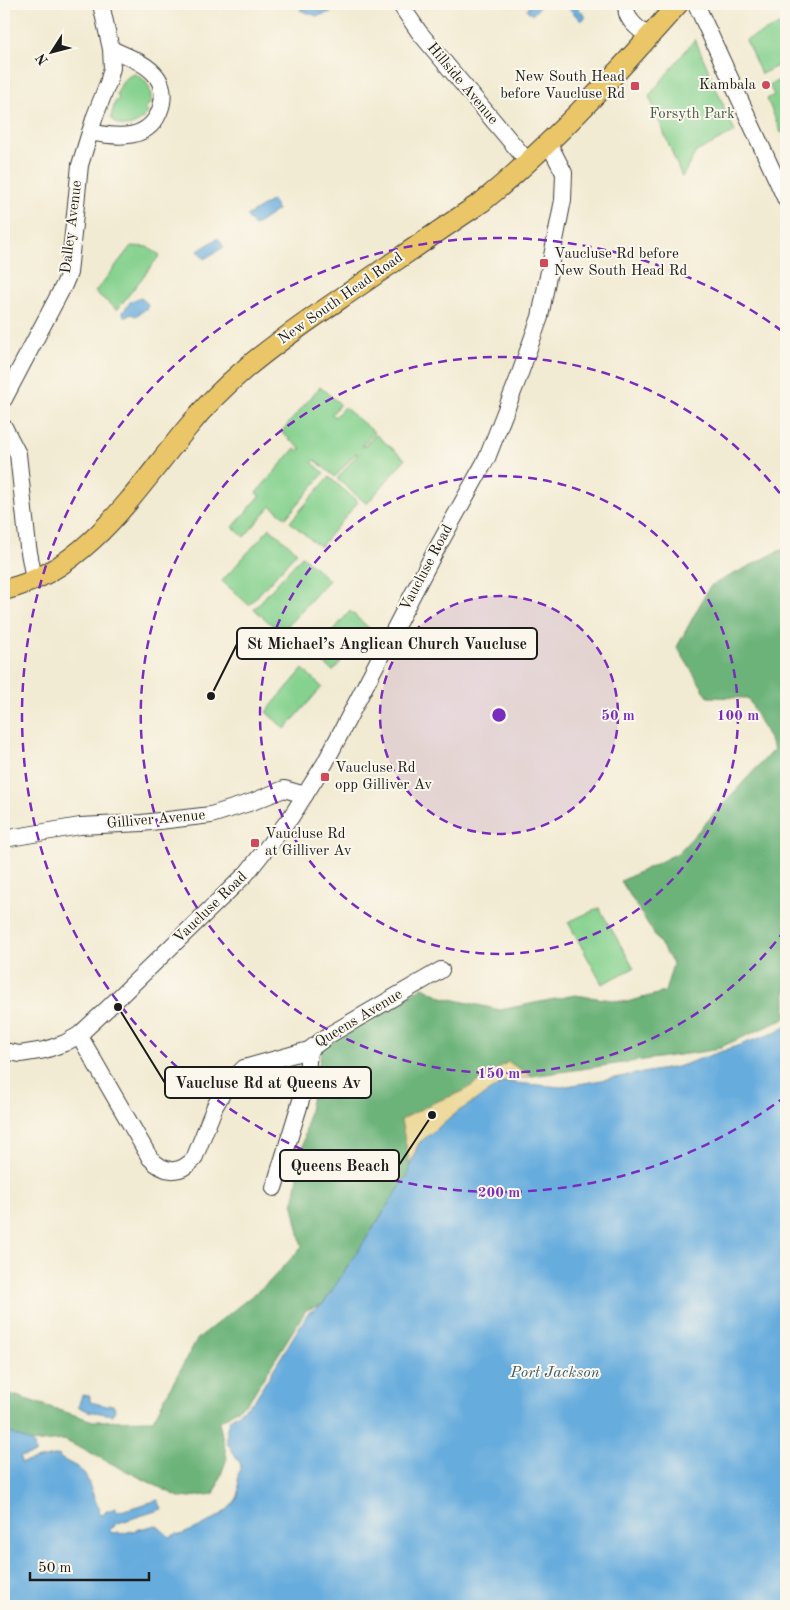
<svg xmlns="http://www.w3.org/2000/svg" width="790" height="1610" font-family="'Old Standard TT',serif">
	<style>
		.green { fill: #85d18e; stroke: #507655 }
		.forest { fill: #6cb379; stroke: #44684a }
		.sand { fill: #eeda9e; stroke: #857b5d }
		.water { fill: #66acdd; stroke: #41647c }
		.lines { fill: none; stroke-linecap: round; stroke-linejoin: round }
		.minor-casing { stroke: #3c3b37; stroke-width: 18 }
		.major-casing { stroke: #3c3b37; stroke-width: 22 }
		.minor { stroke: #fff; stroke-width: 16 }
		.major { stroke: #eac669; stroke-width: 20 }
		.ring { fill: none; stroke: #7b2cbf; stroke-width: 2.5; stroke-dasharray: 9 6 }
		.poi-dot { fill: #d1495b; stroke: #fbf7ec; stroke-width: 2 }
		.labels { text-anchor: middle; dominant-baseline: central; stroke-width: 4; stroke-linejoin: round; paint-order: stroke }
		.poi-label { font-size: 15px; fill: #1c1c1c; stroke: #fbf7ec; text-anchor: start }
		.street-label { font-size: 15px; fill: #1c1c1c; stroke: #fbf7ec }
		.park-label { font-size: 15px; fill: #415b44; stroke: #fbf7ec }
		.water-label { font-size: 16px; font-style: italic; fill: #3d5d73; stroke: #fbf7ec }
		.centre { fill: #7b2cbf; stroke: #fbf7ec; stroke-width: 2.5 }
		.ring-label { font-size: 15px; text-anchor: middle; font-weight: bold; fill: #7b2cbf; stroke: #fbf7ec; stroke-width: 4; stroke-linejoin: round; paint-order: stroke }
		.leader { fill: none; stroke: #1c1c1c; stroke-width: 2 }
		.callout-dot { fill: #1c1c1c; stroke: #fbf7ec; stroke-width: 2 }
		.callout { fill: #fbf7ec; stroke: #1c1c1c; stroke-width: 2 }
		.callout-label { font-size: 16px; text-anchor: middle; font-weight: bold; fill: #1c1c1c }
	</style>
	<rect width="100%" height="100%" fill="#fbf7ec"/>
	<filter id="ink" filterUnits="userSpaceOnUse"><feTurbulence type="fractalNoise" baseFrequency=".02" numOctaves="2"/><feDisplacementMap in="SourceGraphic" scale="10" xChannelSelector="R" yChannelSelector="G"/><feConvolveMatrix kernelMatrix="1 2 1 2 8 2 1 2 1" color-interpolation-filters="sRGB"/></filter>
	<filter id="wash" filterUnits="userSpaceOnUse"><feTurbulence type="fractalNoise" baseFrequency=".0096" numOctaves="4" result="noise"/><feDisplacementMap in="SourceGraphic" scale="20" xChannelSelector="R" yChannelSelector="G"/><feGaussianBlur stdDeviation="1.12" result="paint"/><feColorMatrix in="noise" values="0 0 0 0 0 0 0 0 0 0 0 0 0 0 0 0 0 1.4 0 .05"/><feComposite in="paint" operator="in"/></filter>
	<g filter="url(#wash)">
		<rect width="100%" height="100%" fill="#f2ebd3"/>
		<!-- green -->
		<g class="green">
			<path d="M786 22V62L761 74 746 40Z"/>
			<path d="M695 39 735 132 696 152 682 177 649 96Z"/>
			<path d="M135 74C148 79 152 91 151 104L146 106V110L148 112C140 125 120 133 111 117L115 102 119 99 117 94C121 84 124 77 135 74Z"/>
			<path d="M786 77V130L781 133 767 99 774 95 769 85Z"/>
			<path d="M131 246 147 247 160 255 117 310 95 292Z"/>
			<path d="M320 387 340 404 332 414 335 417 344 407 374 432 362 446H365L375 434 405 459 367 504 337 479 358 454H355L335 477 315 460 312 462 324 473 286 518 271 506 244 537 233 527 260 496 256 493 295 448 299 451 301 449 281 432Z"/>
			<path d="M329 477 358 502 320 547 290 522Z"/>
			<path d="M270 528 297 552 249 605 222 581Z"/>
			<path d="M302 556 329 580 281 633 254 609Z"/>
			<path d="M350 611 369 628 333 671 313 654Z"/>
			<path d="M303 669 322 687 285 729 266 712Z"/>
			<path d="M599 908 634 968 602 984 568 922Z"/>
		</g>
		<!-- forest -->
		<path class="forest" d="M783 549 786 569V1018L714 1050 532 1076 508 1062 462 1092 433 1103 401 1120 410 1165 408 1175 323 1304 306 1310 249 1401 219 1422 227 1458 214 1494 181 1498 64 1440 7 1445 4 1442V1392L93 1421 153 1420 197 1339 268 1283 302 1247 293 1206 309 1110 323 1045 423 987 442 997 500 1010 575 995 627 1002 665 992 673 964 621 881 678 853 774 749 748 698 708 697 677 647 710 586Z"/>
		<!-- sand -->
		<path class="sand" d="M508 1062 532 1076 504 1082 419 1143 410 1165 401 1120 433 1103 462 1092Z"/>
		<!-- water -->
		<g class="water">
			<path d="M303 4H331V12L317 16 300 10Z"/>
			<path d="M530 4H542L532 15 527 10Z"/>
			<path d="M565 4H574L586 17 581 21Z"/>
			<path d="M272 200 278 210 254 226 247 216Z"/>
			<path d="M218 238 224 247 204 259 198 251Z"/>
			<path d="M141 298 148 304 147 308 136 316 131 314 126 317H124L123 312 131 301Z"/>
			<path d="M786 1026V1606H4V1430L31 1442 34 1445 35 1454 20 1457 21 1463 59 1455 60 1458 77 1467 85 1474 101 1515 105 1514V1512L115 1508 117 1512 158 1500 162 1509 115 1524 114 1527 110 1528 111 1533 119 1532 120 1534 156 1525 170 1537 176 1534 180 1535C198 1528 229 1515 238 1496 240 1490 238 1484 238 1477 238 1473 240 1469 241 1465L227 1442V1428L230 1419 254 1401 308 1313 323 1304 408 1175 410 1165 419 1143 459 1111 504 1082 561 1087 677 1067 777 1032Z"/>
			<path d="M82 1395 90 1396V1402L107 1406 108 1404 113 1405 115 1409 113 1415 88 1411 78 1407Z"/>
		</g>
	</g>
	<g filter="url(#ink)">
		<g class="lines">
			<defs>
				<g id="minor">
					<path d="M400 4 419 32 528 162"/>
					<path d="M627 4C623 19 639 29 649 37"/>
					<path d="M696 4 786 200"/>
					<path d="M90 132C118 138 151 141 161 107 164 97 163 85 157 77 147 63 126 56 111 49"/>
					<path d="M4 399 64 285 69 273 80 165 95 116 108 83 112 68 111 49 101 4"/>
					<path d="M4 427 18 454 28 547 34 579"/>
					<path d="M4 839 80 826 142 823 211 815 252 802 284 789 305 795"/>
					<path d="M79 1035 150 1158C164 1173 179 1175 194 1159L215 1106 227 1085 244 1068 309 1050 329 1035 441 970"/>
					<path d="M4 1051 20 1054 45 1050 65 1043 79 1035 108 1008 246 874 291 817 325 763 430 561 487 458 518 379 540 317 563 200 564 173 548 142"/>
					<path d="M274 1188 306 1084 309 1050"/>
				</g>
				<path id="major" d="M4 590C87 571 137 488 188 427 205 406 225 386 246 368 279 340 315 316 350 292 394 262 438 231 482 202 554 143 617 73 678 4"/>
			</defs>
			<!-- minor casing -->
			<use href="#minor" class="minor-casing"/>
			<!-- major casing -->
			<use href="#major" class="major-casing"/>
			<!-- minor -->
			<use href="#minor" class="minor"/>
			<!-- major -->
			<use href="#major" class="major"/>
		</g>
	</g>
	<!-- distance rings -->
	<circle cx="499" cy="715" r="119" fill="#7b2cbf" fill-opacity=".12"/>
	<g class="ring">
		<circle cx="499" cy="715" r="119"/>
		<circle cx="499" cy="715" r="239"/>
		<path d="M785 930A358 358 0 1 1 785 500"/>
		<path d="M786 1096A477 477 0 1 1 786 334"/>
	</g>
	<!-- markers -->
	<g class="poi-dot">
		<circle cx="766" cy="85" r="5"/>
		<rect x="630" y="81" width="10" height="10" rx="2.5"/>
		<rect x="539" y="258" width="10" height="10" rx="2.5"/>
		<rect x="320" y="772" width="10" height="10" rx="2.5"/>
		<rect x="250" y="838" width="10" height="10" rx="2.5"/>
	</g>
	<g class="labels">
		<!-- poi labels -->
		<g class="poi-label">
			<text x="625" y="77" text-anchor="end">New South Head<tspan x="625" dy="17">before Vaucluse Rd</tspan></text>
			<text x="756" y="85" text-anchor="end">Kambala</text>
			<text x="554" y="254">Vaucluse Rd before<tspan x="554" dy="17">New South Head Rd</tspan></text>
			<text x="335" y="768">Vaucluse Rd<tspan x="335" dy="17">opp Gilliver Av</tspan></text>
			<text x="265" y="834">Vaucluse Rd<tspan x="265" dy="17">at Gilliver Av</tspan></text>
		</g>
		<!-- street labels -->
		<g class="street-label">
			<text transform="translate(462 84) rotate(50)">Hillside Avenue</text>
			<text transform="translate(72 227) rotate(-83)">Dalley Avenue</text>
			<text transform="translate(341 299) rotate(-35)">New South Head Road</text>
			<text transform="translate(427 568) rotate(-62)">Vaucluse Road</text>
			<text transform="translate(156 820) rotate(-5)">Gilliver Avenue</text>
			<text transform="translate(211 908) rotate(-44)">Vaucluse Road</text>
			<text transform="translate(359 1019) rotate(-31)">Queens Avenue</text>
		</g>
		<!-- park labels -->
		<g class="park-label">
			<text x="692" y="114">Forsyth Park</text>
		</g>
		<!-- water labels -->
		<g class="water-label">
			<text x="555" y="1373">Port Jackson</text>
		</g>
	</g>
	<circle cx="499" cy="715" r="8" class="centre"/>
	<g class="ring-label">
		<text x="618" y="720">50 m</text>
		<text x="738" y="720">100 m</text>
		<text x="499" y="1078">150 m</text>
		<text x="499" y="1197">200 m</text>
	</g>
	<!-- callouts -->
	<path class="leader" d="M211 696L237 644M118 1007L165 1083M432 1115L399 1165"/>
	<g class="callout-dot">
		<circle cx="211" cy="696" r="5"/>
		<circle cx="118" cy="1007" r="5"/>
		<circle cx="432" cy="1115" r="5"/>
	</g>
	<g class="callout">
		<rect x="237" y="628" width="300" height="31" rx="5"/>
		<rect x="165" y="1067" width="206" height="31" rx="5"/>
		<rect x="280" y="1150" width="119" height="31" rx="5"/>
	</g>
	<g class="callout-label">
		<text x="387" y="649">St Michael’s Anglican Church Vaucluse</text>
		<text x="268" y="1088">Vaucluse Rd at Queens Av</text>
		<text x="340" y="1171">Queens Beach</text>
	</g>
	<!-- margin -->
	<rect width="790" height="1610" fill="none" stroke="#fbf7ec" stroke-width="20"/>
	<!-- north arrow -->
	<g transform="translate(52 52) rotate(234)" stroke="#fbf7ec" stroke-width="4" paint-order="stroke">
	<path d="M0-4L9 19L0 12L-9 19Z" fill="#1c1c1c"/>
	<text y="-8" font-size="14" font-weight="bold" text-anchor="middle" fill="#1c1c1c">N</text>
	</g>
	<!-- scale -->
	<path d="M30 1572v8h119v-8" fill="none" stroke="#1c1c1c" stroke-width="2.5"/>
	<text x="38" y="1572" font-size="15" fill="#1c1c1c" stroke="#fbf7ec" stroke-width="4" paint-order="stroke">50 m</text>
</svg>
